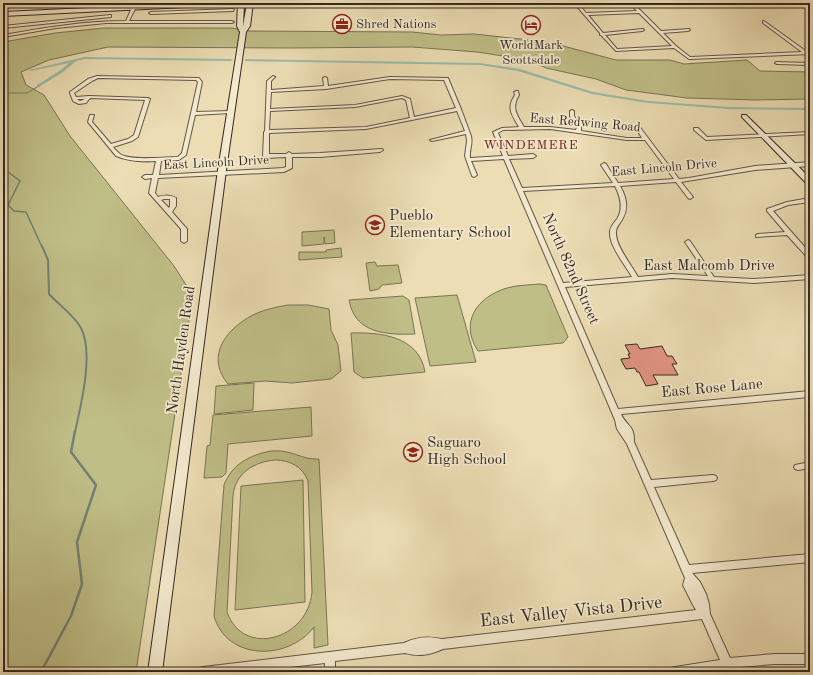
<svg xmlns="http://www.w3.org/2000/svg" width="813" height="675" font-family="'Old Standard TT',serif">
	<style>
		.green { fill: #c0be87; stroke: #7a7454; fill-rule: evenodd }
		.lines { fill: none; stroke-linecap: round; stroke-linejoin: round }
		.stream-far3 { stroke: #718273; stroke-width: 1 }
		.stream-far2 { stroke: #718273; stroke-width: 1.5 }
		.stream-far1 { stroke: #718273; stroke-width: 2 }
		.stream { stroke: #718273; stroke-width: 2.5 }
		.canal { fill: #99bda9; fill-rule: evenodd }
		.building { fill: #e19481; stroke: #352922 }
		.street-casing { stroke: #635646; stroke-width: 2 }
		.secondary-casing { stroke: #352922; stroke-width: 2 }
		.street { fill: #f3e9ce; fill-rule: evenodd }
		.secondary { fill: #f3e9ce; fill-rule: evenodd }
		.labels { text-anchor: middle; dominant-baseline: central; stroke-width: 3.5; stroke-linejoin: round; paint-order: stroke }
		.far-poi-label { font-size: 13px; fill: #352922; stroke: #f3e9ce; text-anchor: start }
		.far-street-label { font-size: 13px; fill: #352922; stroke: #f3e9ce }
		.far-neighbourhood-label { font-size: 13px; letter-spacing: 1px; fill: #7a1f14; stroke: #f3e9ce }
		.poi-label { font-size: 15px; fill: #352922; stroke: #f3e9ce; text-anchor: start }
		.street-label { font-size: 15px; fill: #352922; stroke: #f3e9ce }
		.near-street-label { font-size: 18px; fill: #352922; stroke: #f3e9ce }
	</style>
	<rect width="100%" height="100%" fill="#ecddb4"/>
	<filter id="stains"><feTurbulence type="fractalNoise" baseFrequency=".005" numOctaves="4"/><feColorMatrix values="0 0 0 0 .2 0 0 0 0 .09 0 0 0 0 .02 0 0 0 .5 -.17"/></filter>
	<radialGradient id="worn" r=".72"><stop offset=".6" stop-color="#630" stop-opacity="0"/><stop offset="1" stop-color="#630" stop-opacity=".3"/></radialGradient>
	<!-- green -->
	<g class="green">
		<path d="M3 3H40L47 6 3 8Z"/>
		<path d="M104 28H232L249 31 412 32 441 35 474 34 548 42 616 60H670L684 64 747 60 760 71 810 72V99L757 100 687 98 626 90 596 79 546 68 529 60 477 52 412 47 291 48 108 47 49 60 21 72 26 85 44 95 70 136 174 266 188 288H194L136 672H3V42L55 33Z"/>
		<path d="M334 230 335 243 325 244 324 237V244L302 246V232Z"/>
		<path d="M341 248 342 257 299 260V252H326V250Z"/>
		<path d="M375 262 377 266 398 265 402 283 382 285 379 289 370 291 366 263Z"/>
		<path d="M540 284 546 285 568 337 563 343 478 351C459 322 477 297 507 288 517 285 529 285 540 284Z"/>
		<path d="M457 295 476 362 430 366 415 298Z"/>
		<path d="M403 296 409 300 415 334C387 335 355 334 349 300Z"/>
		<path d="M288 305H308L329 309 331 330 338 345 341 371 331 379 292 383 266 381 228 384C204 355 228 327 255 314 266 309 277 307 288 305Z"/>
		<path d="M351 333C380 332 419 336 425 372L363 378 354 372Z"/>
		<path d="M254 383 253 410 214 414 216 386Z"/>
		<path d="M311 407 312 436 228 444 226 473 222 477 204 478 207 446 210 445 213 415Z"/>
		<path d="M271 451C292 449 301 460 319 459L328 645 314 648V627C288 661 227 661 214 616L224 485C232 464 250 455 271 451ZM275 460C290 460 303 467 308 481L312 592C308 640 243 658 227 612L233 496C235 473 254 462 275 460Z"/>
		<path d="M303 480 305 602 235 610 241 486Z"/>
	</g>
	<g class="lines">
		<!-- stream-far3 -->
		<g class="stream-far3">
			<path d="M3 87 6 90 3 94"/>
			<path d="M4 93H27L39 86"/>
		</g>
		<!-- stream-far2 -->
		<path class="stream-far2" d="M3 168 20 181 8 205 14 211 26 212 42 247"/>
		<!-- stream-far1 -->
		<path class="stream-far1" d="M42 246 48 260 49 294C59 305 74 315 81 328 94 353 81 405 75 432"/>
		<!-- stream -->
		<path class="stream" d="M41 672 71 616 82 584 77 542 96 485 71 452 75 431"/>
		<!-- canal -->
		<g class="canal">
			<path d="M85 57 231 59 233 60 231 61 85 59 76 61 63 72 39 87 37 86V85L61 70 69 63 31 71 29 70Z"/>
			<path d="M246 59 480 63 520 69 593 92 648 101 729 107 810 108V110L729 109 648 103 592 94 518 71 480 65 245 61V59Z"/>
		</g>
	</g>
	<!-- building -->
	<path class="building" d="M637 344 640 349 662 346 667 356H672L677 364H672L678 375H653L658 384 646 386 639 372H637L635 368 626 369 621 360V359L630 358 628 354H630L625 345Z"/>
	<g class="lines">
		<defs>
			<g id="street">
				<path d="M134 3H138L129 21H232L234 22 232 23H106L56 28 3 37V35C44 28 84 21 126 21Z"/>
				<path d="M574 3H578L586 13 637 11 629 3H633L661 31 689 29 690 30 688 31 663 33 676 46 690 57 802 52 763 23V21H764L807 52H810V54L689 59 674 48 616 51 601 35H600V33ZM639 13 672 46 617 49 605 35 642 31 644 30 643 29 603 33 588 15Z"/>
				<path d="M234 9 233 11 151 14 149 13 151 12Z"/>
				<path d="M110 15H111V17L3 28V26Z"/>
				<path d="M776 62 810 63V65L777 64 775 63Z"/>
				<path d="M97 76 199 78 202 82 196 112 230 111 232 112 230 113 195 115 186 155 179 160 161 161 159 175 283 168 286 167V157L266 158 263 156 264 133V132L265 131 267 81 273 76 275 77 271 81V90L324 86 323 78 325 77 327 78 328 86 390 77 448 78 461 109 471 136C473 144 469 150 470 158L503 156 493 132 502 128 519 127C512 115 506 108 515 95L514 92 516 91H518L519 95C511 108 517 115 524 127H550L576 130 577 127 570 116V111L572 110 574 111V116L581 127V131L627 138H642L635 127 639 126 679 179 689 178 755 166 810 162V166L755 170 681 182 693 197 690 199 688 198 676 182 620 186C626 196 629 207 623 218 621 223 616 226 616 232 615 245 632 266 638 277L672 274 708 276 685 242 688 240 690 241 714 277 754 279 810 275V279L754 283 672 278 565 287 618 409 810 391V397L621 414C626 426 635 425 634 442L651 480 713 475 716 476 717 478 716 480 713 481 654 487 689 565 810 554V562L692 573 700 582 706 594 709 604 710 614 730 658 774 654H810V664H774L740 667 735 668 736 672H726L725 670 709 672H670L671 668 675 667 720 660 702 619 443 649C430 655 419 657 405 653L335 661V672H325V663L247 672H198L199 668 203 667 404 643C416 637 428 636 442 639L696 610 693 605 683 585 685 578 627 444 617 429 615 420 504 159 471 161 477 175 474 177 472 176 465 156 467 141 466 134 432 141 430 140 465 131 457 111 366 129 269 133V154H286L289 152 292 154 320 153 382 149 383 150 380 152 320 157H292V168L284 172 158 178 155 193 158 197C164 195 171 195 176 198V206L172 212 187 229V241L184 243 181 241V229L149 193 152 178 145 179 142 177 145 175H153L156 161C143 162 128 161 116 156L88 122 90 115H94L92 122 111 144 128 139 134 135 145 100 90 98 86 103 79 104 73 101 70 93V92L88 79ZM98 78 196 80 198 82 182 153 178 157C166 157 129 161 120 154 117 152 115 149 113 147L132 141 138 137 150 99 148 98 89 96 76 97 74 93 92 81ZM390 79 444 80 456 108 414 117 410 99 402 96 355 105 270 109 271 92 326 89ZM402 98 406 100 410 118 366 127 269 130 270 111 355 107ZM77 99H85L80 101ZM550 129 627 140H645L674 179 618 183 606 164 604 163 601 165 613 183 522 188 509 159 533 158 536 156 533 154 508 156 498 133 503 130ZM615 186C620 196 624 208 617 219 614 223 610 227 610 232 609 246 626 266 632 277L563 283 523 191ZM164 199H170V206L169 208 161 200Z"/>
				<path d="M694 128H698L707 137 810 132V134L706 140 694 130Z"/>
				<path d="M810 198V202L788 205 773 211 810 253V259L808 258 787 235 756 237V235L758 234 785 232 767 211V209L787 202Z"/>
				<path d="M810 462V468L798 470 795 469 794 467 795 465Z"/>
			</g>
			<g id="secondary">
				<path d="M196 3H230L227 5 3 16V12Z"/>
				<path d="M238 3H244L243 27 247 3H253L250 26 246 32 226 170 162 672H148L218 170 240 32 237 26Z"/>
				<path d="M742 115H746L810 178V184H807L742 117Z"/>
			</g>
		</defs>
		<!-- street casing -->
		<use href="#street" class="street-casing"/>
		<!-- secondary casing -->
		<use href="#secondary" class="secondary-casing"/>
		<!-- street -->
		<use href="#street" class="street"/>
		<!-- secondary -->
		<use href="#secondary" class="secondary"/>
	</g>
	<!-- icons -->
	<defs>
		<symbol id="office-ring" viewBox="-11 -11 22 22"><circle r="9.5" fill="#f3e9ce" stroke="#8f2418" stroke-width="1.5"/><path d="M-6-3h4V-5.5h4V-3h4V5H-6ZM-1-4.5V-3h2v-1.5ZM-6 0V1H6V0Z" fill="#8f2418"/></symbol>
		<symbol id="hotel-ring" viewBox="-11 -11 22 22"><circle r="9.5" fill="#f3e9ce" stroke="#8f2418" stroke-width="1.5"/><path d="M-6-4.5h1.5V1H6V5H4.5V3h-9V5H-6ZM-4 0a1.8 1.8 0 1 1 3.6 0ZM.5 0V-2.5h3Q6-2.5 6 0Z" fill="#8f2418"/></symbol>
		<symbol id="school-ring" viewBox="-11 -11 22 22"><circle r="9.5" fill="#f3e9ce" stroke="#8f2418" stroke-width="1.5"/><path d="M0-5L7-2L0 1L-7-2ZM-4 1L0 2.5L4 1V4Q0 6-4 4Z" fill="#8f2418"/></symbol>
	</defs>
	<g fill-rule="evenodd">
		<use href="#office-ring" x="331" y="13" width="22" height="22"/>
		<use href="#hotel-ring" x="520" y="14" width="22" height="22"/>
		<use href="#school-ring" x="364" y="214" width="22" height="22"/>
		<use href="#school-ring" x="402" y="441" width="22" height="22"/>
	</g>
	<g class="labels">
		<!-- far-poi labels -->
		<g class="far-poi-label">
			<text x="356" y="24">Shred Nations</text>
			<text x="531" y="45" text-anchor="middle">WorldMark<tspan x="531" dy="15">Scottsdale</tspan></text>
		</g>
		<!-- far-street labels -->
		<g class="far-street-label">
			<text transform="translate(585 123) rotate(5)">East Redwing Road</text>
			<text transform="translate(216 163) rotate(-3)">East Lincoln Drive</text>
			<text transform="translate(664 168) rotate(-5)">East Lincoln Drive</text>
		</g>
		<!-- far-neighbourhood labels -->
		<g class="far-neighbourhood-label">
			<text x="531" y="145">WINDEMERE</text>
		</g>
		<!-- poi labels -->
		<g class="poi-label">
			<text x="389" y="216">Pueblo<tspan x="389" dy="17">Elementary School</tspan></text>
			<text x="427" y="443">Saguaro<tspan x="427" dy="17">High School</tspan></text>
		</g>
		<!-- street labels -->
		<g class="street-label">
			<text x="709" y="266">East Malcomb Drive</text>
			<text transform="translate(570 269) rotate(66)">North 82nd Street</text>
			<text transform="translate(182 350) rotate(-82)">North Hayden Road</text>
			<text transform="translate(712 389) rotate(-5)">East Rose Lane</text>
		</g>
		<!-- near-street labels -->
		<g class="near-street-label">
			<text transform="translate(571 612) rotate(-6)">East Valley Vista Drive</text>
		</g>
	</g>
	<!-- margin -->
	<rect width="813" height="675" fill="none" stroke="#ecddb4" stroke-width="16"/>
	<rect x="4" y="4" width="805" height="667" fill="none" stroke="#352922" stroke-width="2"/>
	<rect x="8" y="8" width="797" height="659" fill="none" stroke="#352922"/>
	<rect width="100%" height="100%" filter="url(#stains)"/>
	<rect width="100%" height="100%" fill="url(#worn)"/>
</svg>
